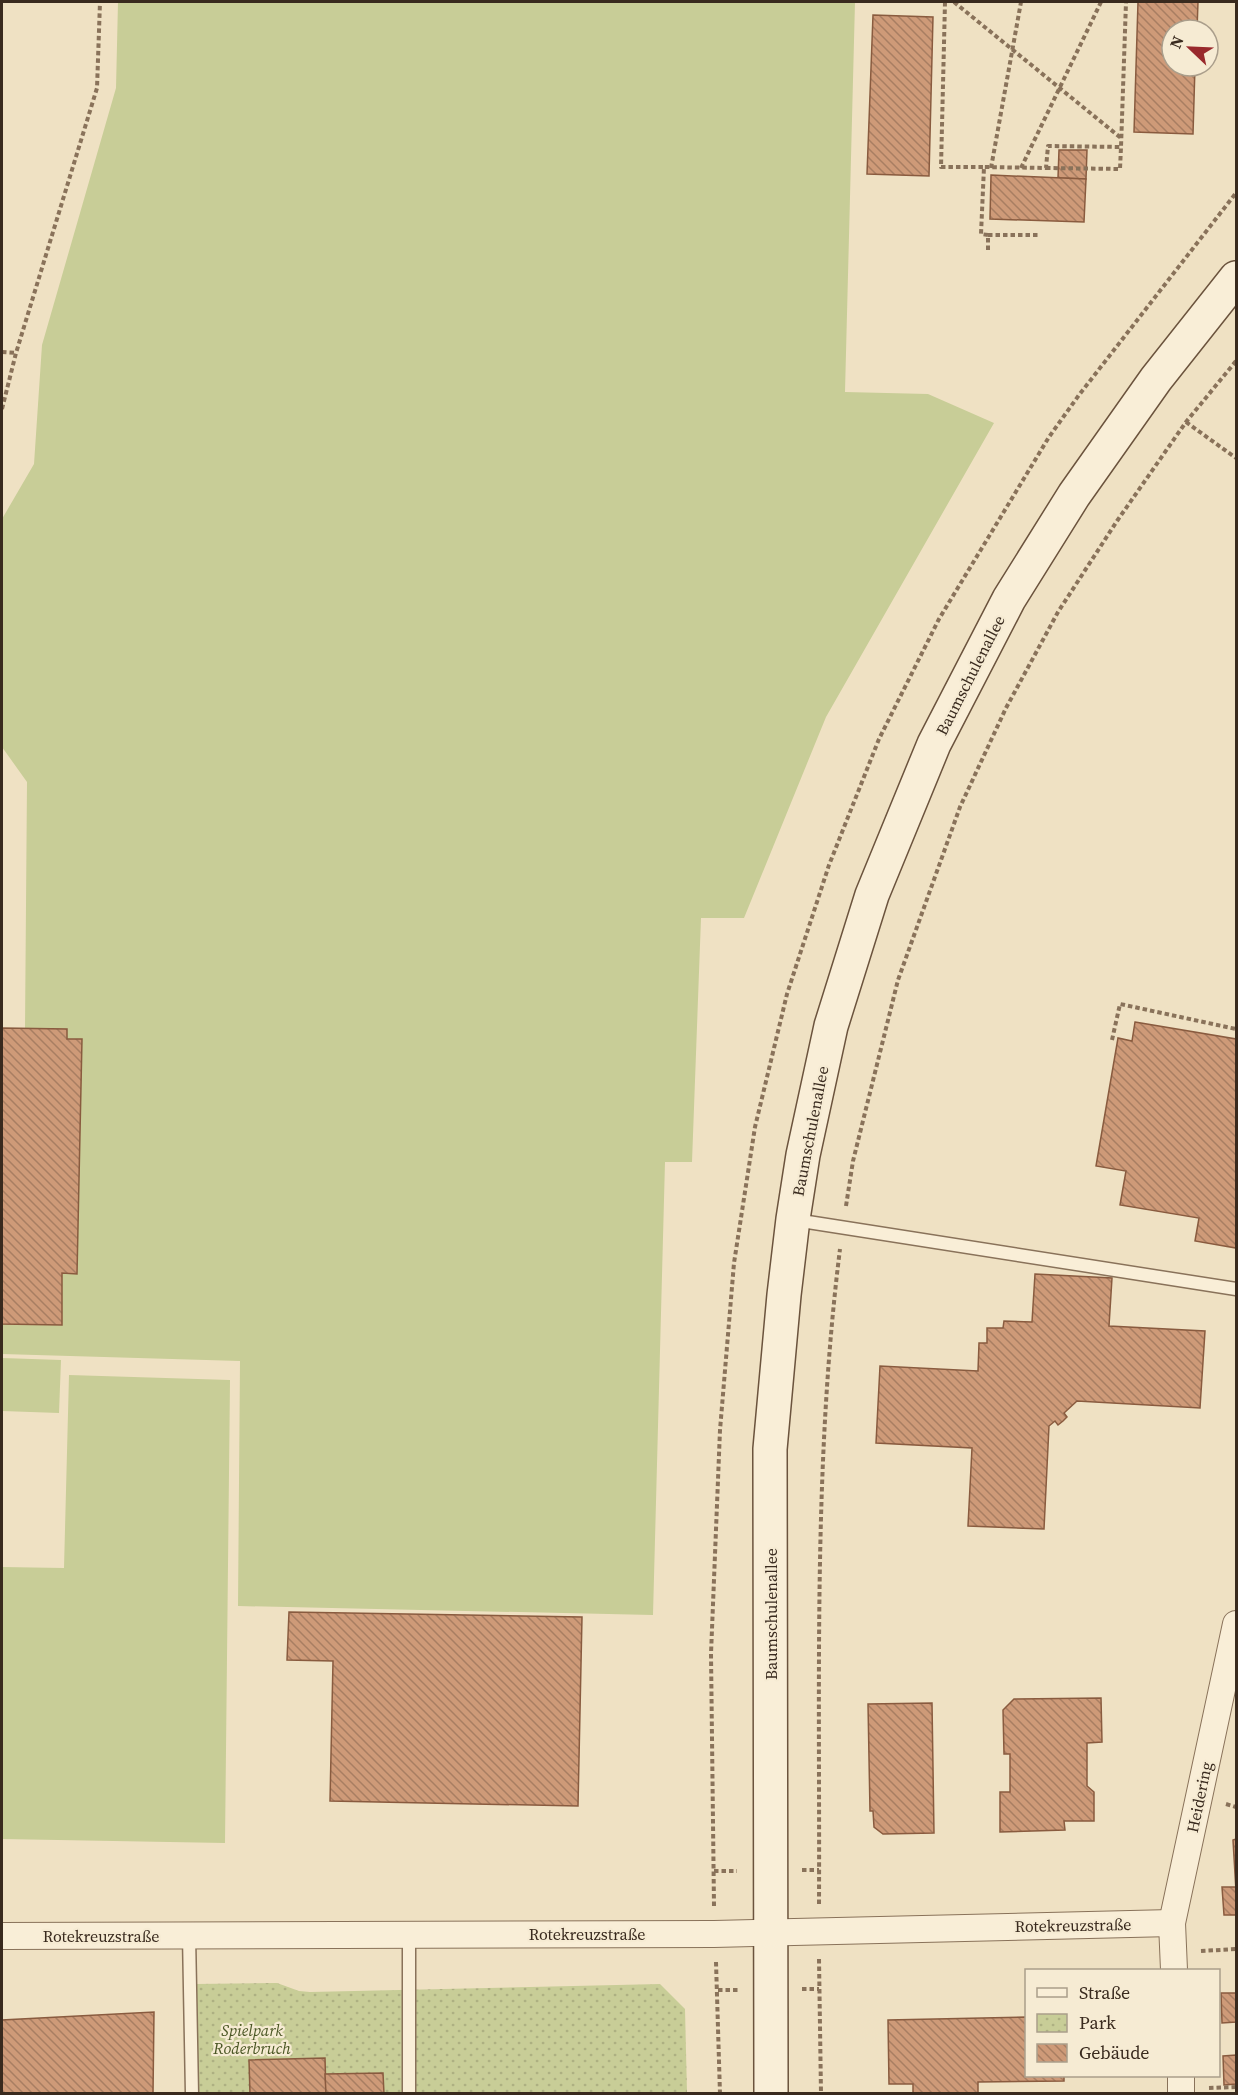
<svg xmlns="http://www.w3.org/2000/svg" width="1238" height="2095" font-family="'Source Serif 4',serif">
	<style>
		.park { fill: url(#park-dots) }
		.pitch { fill: #c8cd97 }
		.building { fill: url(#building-back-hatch); stroke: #895b3f; stroke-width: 1.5 }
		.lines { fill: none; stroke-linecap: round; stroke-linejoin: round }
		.lane-casing { stroke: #89725a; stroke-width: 15 }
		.street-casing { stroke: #89725a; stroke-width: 28 }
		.secondary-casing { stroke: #6b533d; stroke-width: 36 }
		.path { stroke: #89725a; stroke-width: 4; stroke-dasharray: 4.5 3; stroke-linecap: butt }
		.lane { stroke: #f9eed7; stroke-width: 12 }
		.street { stroke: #f9eed7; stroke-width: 26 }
		.secondary { stroke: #f9eed7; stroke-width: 33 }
		.labels { text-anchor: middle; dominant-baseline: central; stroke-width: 4.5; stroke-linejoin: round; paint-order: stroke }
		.street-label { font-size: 16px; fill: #392a1e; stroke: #f6ebd3 }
		.park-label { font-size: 16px; font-style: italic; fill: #4a5624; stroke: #f6ebd3 }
	</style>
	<defs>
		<pattern id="park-dots" width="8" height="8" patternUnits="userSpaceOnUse" patternTransform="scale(1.5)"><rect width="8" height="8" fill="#c8cd97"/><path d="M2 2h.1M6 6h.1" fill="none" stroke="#adb082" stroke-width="1.8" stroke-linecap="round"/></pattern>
		<pattern id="building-back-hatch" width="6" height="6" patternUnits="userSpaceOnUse" patternTransform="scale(1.5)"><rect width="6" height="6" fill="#ce9a78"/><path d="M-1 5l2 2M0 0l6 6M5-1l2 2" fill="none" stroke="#a87e62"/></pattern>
	</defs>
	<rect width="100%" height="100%" fill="#efe1c3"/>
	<!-- park -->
	<path class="park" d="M277 1983 299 1991 310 1992 660 1984 685 2009 687 2093H197L195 1984Z"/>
	<!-- pitch -->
	<g class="pitch">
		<path d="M118 2H855L845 392 928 394 994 423 826 717 744 918H701L692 1162H665L653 1615 238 1606 240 1361 2 1354V1028H25L27 782 2 747V519L34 464 42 345 116 88Z"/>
		<path d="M2 1358 61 1360 59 1413 2 1411Z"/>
		<path d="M69 1375 230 1380 225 1843 2 1839V1567L64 1568Z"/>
	</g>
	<!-- building -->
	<g class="building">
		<path d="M1138 2H1198L1197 30H1172V66H1195L1193 134 1134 132Z"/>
		<path d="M873 15 933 17 929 176 867 174Z"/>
		<path d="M1059 150H1087L1086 179 1058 178Z"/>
		<path d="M991 175 1086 179 1084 222 990 219Z"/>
		<path d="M1135 1022 1236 1039V1248L1195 1241 1199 1218 1120 1205 1126 1171 1096 1166 1118 1038 1132 1041Z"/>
		<path d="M2 1028 67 1029V1039H82L77 1274 62 1273V1325L2 1324Z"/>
		<path d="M1035 1274 1112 1278 1109 1326 1205 1331 1200 1408 1077 1401 1064 1413 1067 1417 1063 1421 1058 1425 1055 1421 1049 1426 1044 1529 968 1526 972 1448 876 1443 880 1366 978 1371 979 1343H987V1328H1003L1004 1321 1032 1322Z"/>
		<path d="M289 1612 582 1617 578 1806 330 1801 333 1661 287 1660Z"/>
		<path d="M1101 1698 1102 1742 1087 1743V1786L1094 1792V1821H1064L1065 1830 1000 1832V1792H1010V1754H1004L1003 1710 1014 1699Z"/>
		<path d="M932 1703 934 1833 883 1834 874 1827 873 1811H870L868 1704Z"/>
		<path d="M1236 1839V1891L1233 1840Z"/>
		<path d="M1222 1887H1236V1915H1224Z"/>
		<path d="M1221 1993H1236V2022L1222 2023Z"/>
		<path d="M154 2012 153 2094H2V2020Z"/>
		<path d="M1026 2017V2076H1064V2081L978 2082V2094H913V2084H889L888 2020Z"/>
		<path d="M1236 2055V2084L1224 2085 1223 2056Z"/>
		<path d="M325 2058 326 2094H250L249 2060Z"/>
		<path d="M383 2073 384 2094H326L325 2074Z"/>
	</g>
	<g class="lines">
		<defs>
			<g id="lane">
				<path d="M795 1220 1236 1289"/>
				<path d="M189 1935 192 2094"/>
				<path d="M409 1935V2094"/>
			</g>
			<g id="street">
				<path d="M2 1936 714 1934 1172 1923"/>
				<path d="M1174 1970 1172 1923 1236 1624"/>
				<path d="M1181 2076V2094"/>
			</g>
			<path id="secondary" d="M771 2094 770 1449 784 1295 793 1219 803 1155 831 1026 872 895 934 744 1009 599 1074 495 1156 379 1236 278"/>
		</defs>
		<!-- lane casing -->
		<use href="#lane" class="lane-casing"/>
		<!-- street casing -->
		<use href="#street" class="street-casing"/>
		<!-- secondary casing -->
		<use href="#secondary" class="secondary-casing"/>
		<!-- path -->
		<g class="path">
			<path d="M945 2 941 167H984"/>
			<path d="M954 2 1121 138"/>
			<path d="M991 168 1021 2"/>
			<path d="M1021 168 1101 2"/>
			<path d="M1046 168 1120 169 1121 147"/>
			<path d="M988 235 981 234 984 167 1046 168 1048 146 1121 147 1126 2"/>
			<path d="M988 250V235H1038"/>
			<path d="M2 352 16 353"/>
			<path d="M2 409 16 353 97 88 100 2"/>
			<path d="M1186 422 1236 458"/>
			<path d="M1112 1040 1120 1004 1236 1029"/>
			<path d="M846 1206 853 1161 898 980 960 807 1006 708 1058 612 1117 521 1186 422 1236 361"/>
			<path d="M1226 1804 1236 1807"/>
			<path d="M802 1870H819"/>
			<path d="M714 1871H737"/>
			<path d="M819 1904C820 1687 813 1464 840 1249"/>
			<path d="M714 1906 711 1654 720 1430 734 1263 755 1127 787 994 829 865 879 739 939 619 1049 437 1079 395 1236 193"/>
			<path d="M1201 1951 1236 1949"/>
			<path d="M819 1959 821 2094"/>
			<path d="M716 1962 720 2094"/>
			<path d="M802 1989H819"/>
			<path d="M718 1990H738"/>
			<path d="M1209 2088 1236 2087"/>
		</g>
		<!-- lane -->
		<use href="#lane" class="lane"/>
		<!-- street -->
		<use href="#street" class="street"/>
		<!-- secondary -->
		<use href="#secondary" class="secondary"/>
	</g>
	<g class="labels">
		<!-- street labels -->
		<g class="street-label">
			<text transform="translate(970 675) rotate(-63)">Baumschulenallee</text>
			<text transform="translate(810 1131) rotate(-79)">Baumschulenallee</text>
			<text transform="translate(771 1614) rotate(-90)">Baumschulenallee</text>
			<text transform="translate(1199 1797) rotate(-78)">Heidering</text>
			<text transform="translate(1073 1925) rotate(-1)">Rotekreuzstraße</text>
			<text x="587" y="1934">Rotekreuzstraße</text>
			<text x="101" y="1936">Rotekreuzstraße</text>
		</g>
		<!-- park labels -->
		<g class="park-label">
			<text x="252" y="2030">Spielpark<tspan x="252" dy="18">Roderbruch</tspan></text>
		</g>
	</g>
	<!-- border -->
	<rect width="1238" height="2095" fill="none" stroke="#392a1e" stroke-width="6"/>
	<!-- legend -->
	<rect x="1025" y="1969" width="195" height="108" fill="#f6ebd3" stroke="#aa9e8b" stroke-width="1.5"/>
	<rect x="1037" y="1988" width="30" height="9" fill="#f9eed7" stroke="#aa9e8b" stroke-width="1.5"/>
	<text x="1079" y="1999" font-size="18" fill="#392a1e">Straße</text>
	<rect x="1037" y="2014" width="30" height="18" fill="url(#park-dots)" stroke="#aa9e8b" stroke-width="1.5"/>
	<text x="1079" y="2029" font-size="18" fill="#392a1e">Park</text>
	<rect x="1037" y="2044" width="30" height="18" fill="url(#building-back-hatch)" stroke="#aa9e8b" stroke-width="1.5"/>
	<text x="1079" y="2059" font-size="18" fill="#392a1e">Gebäude</text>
	<!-- north arrow -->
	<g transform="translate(1190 48) rotate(293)"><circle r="28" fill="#f6ebd3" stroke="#aa9e8b" stroke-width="1.5"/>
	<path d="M0-4.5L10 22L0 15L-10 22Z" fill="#99292c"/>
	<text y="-9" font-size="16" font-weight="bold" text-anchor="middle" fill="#392a1e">N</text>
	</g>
</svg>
